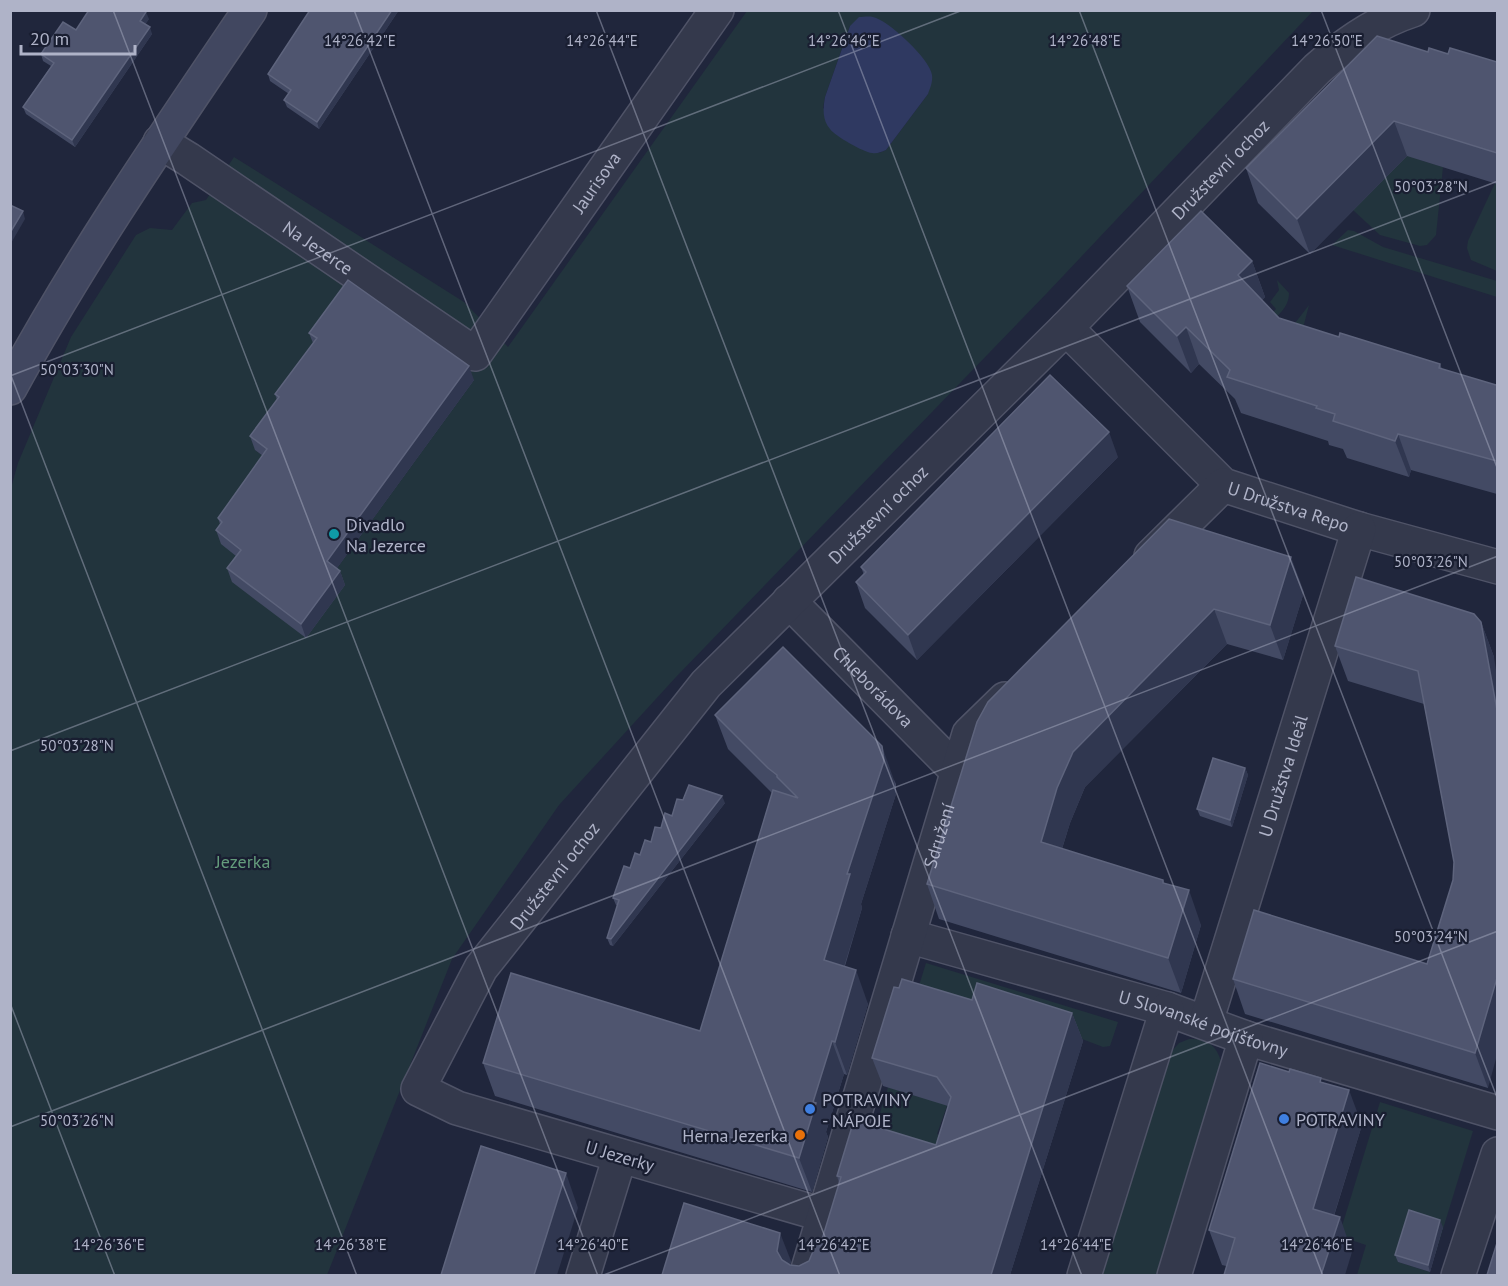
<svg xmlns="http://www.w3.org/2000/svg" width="1508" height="1286" font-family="'PT Sans',sans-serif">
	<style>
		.green { fill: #22343d; fill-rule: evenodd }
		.water { fill: #2f3961 }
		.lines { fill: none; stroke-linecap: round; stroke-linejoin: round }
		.street-casing { stroke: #4f5367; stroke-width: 36 }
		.secondary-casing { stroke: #4f5367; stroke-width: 36 }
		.street { stroke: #34394c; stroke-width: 33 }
		.secondary { stroke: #414760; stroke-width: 33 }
		.wall { fill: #434a64 }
		.shaded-wall { fill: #303750 }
		.building { fill: #4f556f; stroke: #5e647d; stroke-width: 1.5 }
		.ticks { fill: none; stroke: #afb3c8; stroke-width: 1.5; stroke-opacity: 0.45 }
		.culture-dot { fill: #0f9aa8; stroke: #191e31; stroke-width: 2 }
		.shop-dot { fill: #3f7fe0; stroke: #191e31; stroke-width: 2 }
		.food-dot { fill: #e8710a; stroke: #191e31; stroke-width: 2 }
		.labels { text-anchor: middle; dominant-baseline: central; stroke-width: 4.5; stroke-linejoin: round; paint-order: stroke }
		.street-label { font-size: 18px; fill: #afb3c8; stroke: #191e31 }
		.poi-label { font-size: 18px; fill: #afb3c8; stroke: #191e31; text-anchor: start }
		.park-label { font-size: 18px; fill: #649c7c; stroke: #191e31 }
		.ticks-label { font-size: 15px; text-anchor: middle; fill: #afb3c8; stroke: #191e31; stroke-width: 4.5; stroke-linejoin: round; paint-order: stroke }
	</style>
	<rect width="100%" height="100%" fill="#20263c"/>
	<!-- green -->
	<g class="green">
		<path d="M747 11H1313L1047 293 676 677 559 805 452 959 327 1275 11 1276V488L18 463 71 337 136 235 150 228 172 230 192 203 206 200 234 157 464 302 508 347ZM850 26 928 94 886 150 879 153 823 108 825 97ZM474 380 332 575 272 463 255 450Z"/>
		<path d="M1410 152 1420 160 1443 167 1436 235 1427 245 1420 246 1380 235 1353 210Z"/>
		<path d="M1495 183 1498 184 1497 271 1471 260 1467 248 1468 241Z"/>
		<path d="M1348 230 1354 231 1383 247 1497 281V297L1332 245Z"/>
		<path d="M1277 280 1289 293C1289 304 1283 310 1276 318L1292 327 1309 305 1302 332 1265 320 1276 309 1270 302 1279 290Z"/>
		<path d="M926 963 1118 1022 1110 1046 1103 1047 1082 1039 951 1107 947 1106 937 1134 943 1137 830 1276 888 1087 919 1097 902 1041Z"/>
		<path d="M1189 1039C1206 1038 1217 1045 1221 1062L1156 1275H1102L1172 1051 1179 1043Z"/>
		<path d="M1380 1102 1473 1131 1435 1255 1398 1262 1430 1272 1429 1275H1357L1366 1245 1339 1236Z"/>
	</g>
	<!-- water -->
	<path class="water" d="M859 17C863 17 869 16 873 17 888 20 930 59 932 75 933 82 930 88 928 94L886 150C881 152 877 154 872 153 863 152 835 136 830 129 822 120 823 108 825 97L850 26Z"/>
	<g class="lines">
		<defs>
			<g id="street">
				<path id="s1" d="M160 142 188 159 475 354 717 10"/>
				<path id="s2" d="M1066 328 1223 485 1359 529 1498 567"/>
				<path d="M1151 556 1223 485"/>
				<path id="s3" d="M789 601 958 772"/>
				<path id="s4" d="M908 936 1167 1009 1246 1038 1498 1113"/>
				<path id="s5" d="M1206 1022 1359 529"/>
				<path id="s6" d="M824 1215 457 1108 418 1089 481 968 706 684 1066 328 1317 69C1346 43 1376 22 1413 10"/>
				<path d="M583 1276 620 1156"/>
				<path id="s7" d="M806 1276 969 734 1005 699"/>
				<path d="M1084 1276 1167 1009"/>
				<path d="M1174 1276 1246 1038"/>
				<path d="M1458 1276 1498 1154"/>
			</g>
			<path id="secondary" d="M10 388C81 257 166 134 250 10"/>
		</defs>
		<!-- street casing -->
		<use href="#street" class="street-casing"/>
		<!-- secondary casing -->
		<use href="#secondary" class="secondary-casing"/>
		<!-- street -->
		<use href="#street" class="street"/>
		<!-- secondary -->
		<use href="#secondary" class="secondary"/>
	</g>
	<!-- wall -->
	<g class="wall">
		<path d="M310 10H399L319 129 287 107 284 100 289 94 270 81 268 74Z"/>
		<path d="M149 19 145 24 152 34 75 147 26 114 23 107 51 66 43 61 41 54Z"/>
		<path d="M1428 52 1448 54 1497 62V184L1407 156 1310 254 1258 203 1246 168Z"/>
		<path d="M1252 261 1265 297 1262 300 1279 318 1339 337 1440 364 1442 369 1496 385H1497V494L1411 470 1409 477 1347 458 1343 449 1329 445 1328 441 1241 413 1235 399 1199 364 1191 373 1140 322 1127 286Z"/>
		<path d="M309 333 474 380 337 568 340 571 345 585 306 638 232 582 227 568 236 556 221 544 216 530 220 524 218 518 263 456 255 450 250 436 277 400 275 394 313 343Z"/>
		<path d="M1118 457 917 660 865 608 856 582 864 575 861 567Z"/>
		<path d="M1169 519 1304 592 1283 660 1227 644 1085 787 1070 823 1062 849 1163 880 1164 883 1201 925 1181 993 939 919 927 884Z"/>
		<path d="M1481 622 1494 657 1488 1088 1245 1014 1233 979 1427 964 1453 880 1454 862 1424 704 1348 681 1335 646Z"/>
		<path d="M715 715 894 780 896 784V794L861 904 862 908 845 966 868 1004 847 1075 844 1074 826 1132 828 1137 812 1192 495 1096 483 1063 700 1031 772 793 728 749Z"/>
		<path d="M1245 768 1248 775 1232 827 1200 816 1197 809Z"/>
		<path d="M683 800 725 803 613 946 610 945 607 938 618 906 616 905 613 898 630 868Z"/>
		<path d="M899 988 972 1000 1072 1013 1083 1041 1010 1275H662L791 1261 790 1265 799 1266 809 1261 820 1246 839 1183 837 1176 936 1145 948 1106 883 1086 872 1058Z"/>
		<path d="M1323 1082 1362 1125 1334 1216 1352 1252 1226 1266 1222 1265 1209 1230Z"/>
		<path d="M1443 1227 1430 1272 1398 1262 1395 1255Z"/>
	</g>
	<!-- shaded-wall -->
	<g class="shaded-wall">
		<path d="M392 10H399L319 129 317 122Z"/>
		<path d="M146 12 149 19 143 28 140 21Z"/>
		<path d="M150 27 152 34 75 147 72 140Z"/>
		<path d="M1394 121 1407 156 1310 254 1297 219Z"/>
		<path d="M23 211 25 219 10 245V233Z"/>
		<path d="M1252 261 1265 297 1251 311 1238 275Z"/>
		<path d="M1186 327 1199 364 1191 373 1177 336Z"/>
		<path d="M469 366 474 380 332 575 327 561Z"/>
		<path d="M1109 432 1118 457 917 660 908 635Z"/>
		<path d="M1398 434 1411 470 1409 477 1395 441Z"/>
		<path d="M1291 557 1304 592 1283 660 1270 625Z"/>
		<path d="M340 571 345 585 306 638 301 624Z"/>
		<path d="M1214 609 1227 644 1085 787 1070 823 1053 877 1041 842 1057 788 1073 752Z"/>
		<path d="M1481 622 1494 657 1497 677V710Z"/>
		<path d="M882 746 894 780 896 794 861 904 862 908 836 993 824 960Z"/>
		<path d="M1245 768 1248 775 1232 827 1230 820Z"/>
		<path d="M722 796 725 803 613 946 611 939Z"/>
		<path d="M1189 890 1201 925 1181 993 1168 958Z"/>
		<path d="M856 970 868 1004 847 1075 835 1042Z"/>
		<path d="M1497 978V1055L1488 1088 1475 1053Z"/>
		<path d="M1072 1013 1083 1041 1010 1275H991Z"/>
		<path d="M832 1041 844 1074 826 1132 828 1137 812 1192 799 1158 813 1102Z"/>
		<path d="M1349 1090 1362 1125 1325 1244 1313 1209Z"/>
		<path d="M566 1173 578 1208 557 1275H534Z"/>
		<path d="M1340 1217 1352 1252 1345 1275H1321Z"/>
		<path d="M1440 1220 1443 1227 1430 1272 1428 1265Z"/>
		<path d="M780 1233 791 1261 788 1275 777 1251Z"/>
	</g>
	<!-- building -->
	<g class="building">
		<path d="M89 10H145L146 12 140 21 150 27 72 140 23 107 54 63 41 54 45 48 63 22 76 30Z"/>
		<path d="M310 10H392L317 122 284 100 291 90 268 74Z"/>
		<path d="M1377 36 1428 52 1429 48 1448 54 1450 48 1497 62V153L1394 121 1297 219 1246 168Z"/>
		<path d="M10 205 23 211 10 233Z"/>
		<path d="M1201 211 1252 261 1238 275 1279 318 1339 337 1340 333 1440 364 1439 368 1496 385H1497V461L1398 434 1395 441 1333 421 1335 414 1316 408 1317 406 1227 377 1230 370 1186 327 1177 336 1127 286Z"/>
		<path d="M348 280 469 366 327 561 340 571 301 624 227 568 241 550 216 530 222 522 218 518 267 449 250 436 279 397 275 394 317 338 309 333Z"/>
		<path d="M1050 375 1109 432 908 635 856 582 866 572 861 567Z"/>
		<path d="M1169 519 1291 557 1270 625 1214 609 1073 752 1057 788 1041 842 1163 880V883L1189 890 1168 958 927 884 977 722 988 702Z"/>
		<path d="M1356 577 1474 614 1481 622 1497 710V978L1475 1053 1233 979 1254 910 1427 964 1453 880 1454 862 1418 671 1335 646Z"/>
		<path d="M783 647 882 746 884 761 847 874H850L824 960 856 970 835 1042 832 1041 813 1102 816 1103 799 1158 483 1063 511 973 700 1031 773 790 798 798 777 777V775L768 768 715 715Z"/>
		<path d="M1213 758 1245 768 1230 820 1197 809Z"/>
		<path d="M689 785 722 796 611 939 607 938 619 900 613 898 624 866 630 868 635 853 640 855 645 840 651 842 655 827 661 828 665 813 672 816 677 799 683 800Z"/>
		<path d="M902 979 972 1000 977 983 1072 1013 991 1275H662L684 1203 780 1233 777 1251 782 1260 790 1265 799 1266 809 1261 816 1244 820 1246 841 1177 837 1176 854 1120 936 1145 951 1097 937 1077 872 1058 894 987 899 988Z"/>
		<path d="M1260 1063 1289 1072 1290 1069 1321 1078 1320 1082 1349 1090 1313 1209 1340 1217 1321 1275H1224L1235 1238 1209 1230Z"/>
		<path d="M481 1146 566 1173 534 1275H441Z"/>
		<path d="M1409 1210 1440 1220 1428 1265 1395 1255Z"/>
		<path d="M1497 1243V1275H1487Z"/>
	</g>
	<!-- ticks -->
	<path class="ticks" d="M113 10 598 1276M354 10 840 1276M596 10 1082 1276M838 10 1323 1276M1079 10 1498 1100M1321 10 1498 470M10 373 357 1276M10 376 963 10M10 751 1498 181M10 1003 115 1276M10 1127 1498 556M601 1276 1498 931"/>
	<!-- markers -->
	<circle class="culture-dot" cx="334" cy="534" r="6"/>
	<g class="shop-dot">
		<circle cx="810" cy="1109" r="6"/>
		<circle cx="1284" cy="1119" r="6"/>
	</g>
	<circle class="food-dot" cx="800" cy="1135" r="6"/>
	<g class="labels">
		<!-- street labels -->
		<g class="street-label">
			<text stroke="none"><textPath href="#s6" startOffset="1652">Družstevní ochoz</textPath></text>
			<text stroke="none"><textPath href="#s1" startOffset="590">Jaurisova</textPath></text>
			<text stroke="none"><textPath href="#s1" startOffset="190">Na Jezerce</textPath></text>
			<text stroke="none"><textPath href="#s2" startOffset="291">U Družstva Repo</textPath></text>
			<text stroke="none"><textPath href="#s6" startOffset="1166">Družstevní ochoz</textPath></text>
			<text stroke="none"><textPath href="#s3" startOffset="120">Chleborádova</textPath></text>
			<text stroke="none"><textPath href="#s5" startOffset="258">U Družstva Ideál</textPath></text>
			<text stroke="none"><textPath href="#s7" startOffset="460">Sdružení</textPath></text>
			<text stroke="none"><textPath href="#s6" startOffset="680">Družstevní ochoz</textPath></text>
			<text stroke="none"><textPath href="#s4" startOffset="308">U Slovanské pojišťovny</textPath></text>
			<text transform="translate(620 1156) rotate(16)">U Jezerky</text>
		</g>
		<!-- poi labels -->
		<g class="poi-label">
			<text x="346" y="524">Divadlo<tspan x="346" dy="21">Na Jezerce</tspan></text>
			<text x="822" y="1099">POTRAVINY<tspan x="822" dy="21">- NÁPOJE</tspan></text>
			<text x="1296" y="1119">POTRAVINY</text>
			<text x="788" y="1135" text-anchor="end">Herna Jezerka</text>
		</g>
		<!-- park labels -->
		<g class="park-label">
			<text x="243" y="861">Jezerka</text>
		</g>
	</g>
	<g class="ticks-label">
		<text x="360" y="46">14°26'42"E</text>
		<text x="602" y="46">14°26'44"E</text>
		<text x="844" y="46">14°26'46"E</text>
		<text x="1085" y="46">14°26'48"E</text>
		<text x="1327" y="46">14°26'50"E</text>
		<text x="1431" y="192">50°03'28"N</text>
		<text x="77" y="375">50°03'30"N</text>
		<text x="1431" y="567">50°03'26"N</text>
		<text x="77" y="751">50°03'28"N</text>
		<text x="1431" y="942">50°03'24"N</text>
		<text x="77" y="1126">50°03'26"N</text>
		<text x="109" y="1250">14°26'36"E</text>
		<text x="351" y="1250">14°26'38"E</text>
		<text x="593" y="1250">14°26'40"E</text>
		<text x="834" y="1250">14°26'42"E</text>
		<text x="1076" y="1250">14°26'44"E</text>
		<text x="1317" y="1250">14°26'46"E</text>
	</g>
	<!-- border -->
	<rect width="1508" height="1286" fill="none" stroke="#afb3c8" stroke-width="24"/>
	<!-- scale -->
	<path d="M21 45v9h114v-9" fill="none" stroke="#afb3c8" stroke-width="3"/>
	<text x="30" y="45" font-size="18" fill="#afb3c8" stroke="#191e31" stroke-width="4.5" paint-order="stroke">20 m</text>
</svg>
